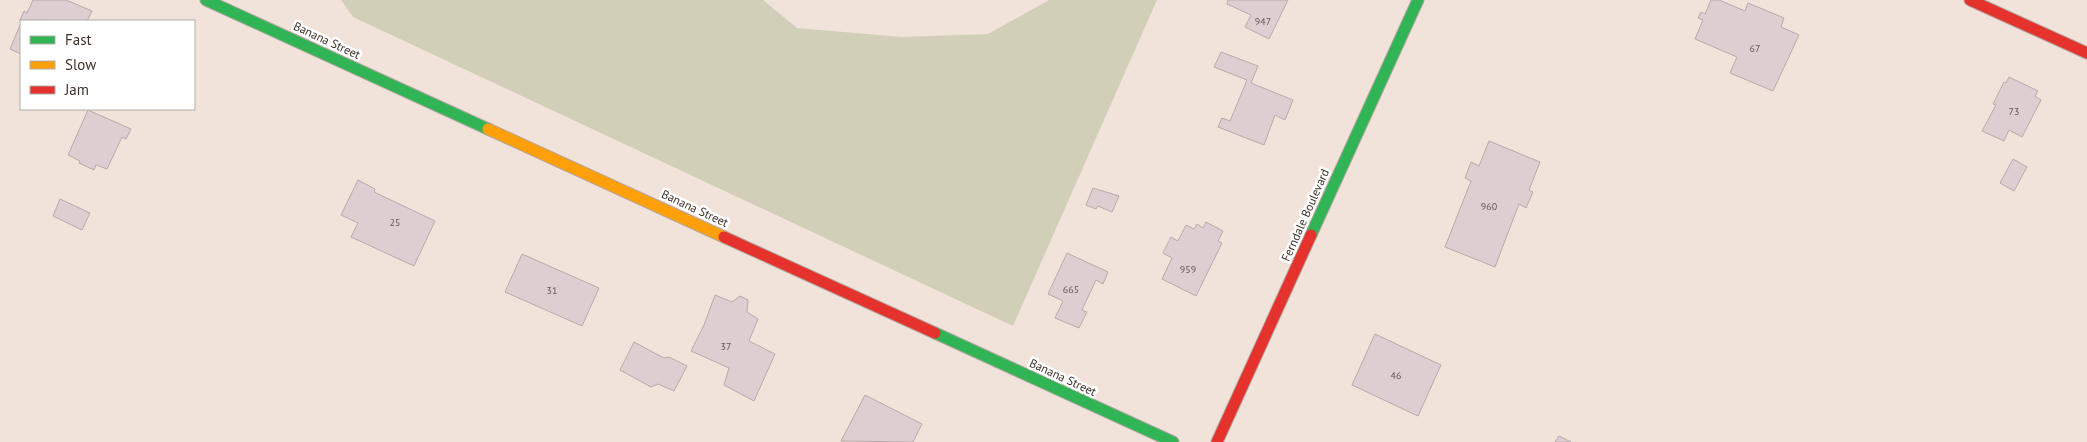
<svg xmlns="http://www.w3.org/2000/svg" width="2087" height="442" font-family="'PT Sans',sans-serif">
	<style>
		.green { fill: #d2cfb8 }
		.building { fill: #deced1; stroke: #b6aaaa }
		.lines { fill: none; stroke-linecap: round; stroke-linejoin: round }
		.fast-casing { stroke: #b3a7a0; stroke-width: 13 }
		.slow-casing { stroke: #b3a7a0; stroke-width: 13 }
		.jam-casing { stroke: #b3a7a0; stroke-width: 13 }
		.fast { stroke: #30b455; stroke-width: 11 }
		.slow { stroke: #ff9f0a; stroke-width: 11 }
		.jam { stroke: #e5322d; stroke-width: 11 }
		.labels { text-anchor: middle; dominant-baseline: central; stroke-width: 5; stroke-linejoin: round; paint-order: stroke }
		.number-label { font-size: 10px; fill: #665853 }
		.street-label { font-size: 12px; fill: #3e3129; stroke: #fff }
	</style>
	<rect width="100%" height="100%" fill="#f1e3da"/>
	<!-- green -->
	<path class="green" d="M341 0H763L797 28 902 37 988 34 1049 0H1157L1013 326 353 17Z"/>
	<!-- building -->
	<g class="building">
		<path d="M33 0H66L92 11 87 21 20 20 24 11 27 13Z"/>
		<path d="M1228 0H1288L1269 39 1245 27 1251 15 1227 4Z"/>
		<path d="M1711 0H1719L1745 11 1748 3 1784 18 1781 27 1799 35 1773 91 1730 73 1737 57 1695 39 1703 20 1698 18 1701 12 1705 14Z"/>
		<path d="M21 23V54L10 49Z"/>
		<path d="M1221 52 1258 66 1251 83 1293 100 1285 120 1275 115 1264 145 1218 127 1222 118 1230 121 1247 80 1214 67Z"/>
		<path d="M2009 77 2038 91 2035 96 2041 100 2022 137 2009 130 2004 141 1982 131 1996 105 1993 104 2004 82 2006 83Z"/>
		<path d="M88 110 131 129 126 139 122 137 107 169 96 165 94 170 79 163 80 161 68 155Z"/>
		<path d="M1489 141 1540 162 1529 190 1533 192 1526 208 1519 204 1495 267 1445 247 1471 181 1465 178 1471 162 1479 166Z"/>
		<path d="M2013 159 2027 167 2014 191 2000 183Z"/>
		<path d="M358 180 375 189 374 192 435 221 414 266 351 237 358 223 341 215Z"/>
		<path d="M1093 188 1119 196 1112 212 1098 206 1096 209 1086 205Z"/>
		<path d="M60 199 90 213 82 230 53 216Z"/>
		<path d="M1206 222 1223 231 1218 241 1222 243 1196 296 1162 279 1172 258 1163 253 1171 237 1178 241 1186 225 1194 229 1197 224 1203 228Z"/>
		<path d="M1067 253 1108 272 1103 284 1096 280 1082 310 1087 312 1079 328 1055 318 1063 301 1048 294Z"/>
		<path d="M522 254 599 288 582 326 505 292Z"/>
		<path d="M715 295 732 302 740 296 748 300 747 312 758 319 749 341 775 354 754 401 724 385 729 368 691 351 704 325Z"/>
		<path d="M1375 334 1441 365 1418 416 1352 385Z"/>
		<path d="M634 342 664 358 669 357 687 366 674 391 658 384 651 387 620 370Z"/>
		<path d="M865 395 922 424 913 442 841 441Z"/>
		<path d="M1559 436 1571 442H1555Z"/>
	</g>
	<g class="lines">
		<defs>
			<g id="fast">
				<path d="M206 0 488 129"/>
				<path d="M1311 235 1418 0"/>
				<path d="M935 333 1173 442"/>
			</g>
			<path id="slow" d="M488 129 724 237"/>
			<g id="jam">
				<path d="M1970 0 2087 53"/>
				<path d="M724 237 935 333"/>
				<path d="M1217 442 1311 235"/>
			</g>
		</defs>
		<!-- fast casing -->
		<use href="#fast" class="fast-casing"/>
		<!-- slow casing -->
		<use href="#slow" class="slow-casing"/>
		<!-- jam casing -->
		<use href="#jam" class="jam-casing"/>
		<!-- fast -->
		<use href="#fast" class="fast"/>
		<!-- slow -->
		<use href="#slow" class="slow"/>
		<!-- jam -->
		<use href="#jam" class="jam"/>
	</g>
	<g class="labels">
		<!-- number labels -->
		<g class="number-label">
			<text x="1263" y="21">947</text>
			<text x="1755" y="48">67</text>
			<text x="2014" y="111">73</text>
			<text x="1489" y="206">960</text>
			<text x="395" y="222">25</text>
			<text x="1188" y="269">959</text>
			<text x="1071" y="289">665</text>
			<text x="552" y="290">31</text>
			<text x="726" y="346">37</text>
			<text x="1396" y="375">46</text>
		</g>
		<!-- street labels -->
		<g class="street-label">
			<text transform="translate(327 40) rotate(25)">Banana Street</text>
			<text transform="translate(695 208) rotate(25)">Banana Street</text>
			<text transform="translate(1305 215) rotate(-66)">Ferndale Boulevard</text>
			<text transform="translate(1063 377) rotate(25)">Banana Street</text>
		</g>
	</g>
	<!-- legend -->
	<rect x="20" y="20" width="175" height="90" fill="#ffffff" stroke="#b2ada9"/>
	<rect x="30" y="36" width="25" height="8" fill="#30b455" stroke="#b2ada9"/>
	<text x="65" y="45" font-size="15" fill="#3e3129">Fast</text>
	<rect x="30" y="61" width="25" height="8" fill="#ff9f0a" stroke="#b2ada9"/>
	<text x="65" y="70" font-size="15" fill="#3e3129">Slow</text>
	<rect x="30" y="86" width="25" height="8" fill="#e5322d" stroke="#b2ada9"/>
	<text x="65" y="95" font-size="15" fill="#3e3129">Jam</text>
</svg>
